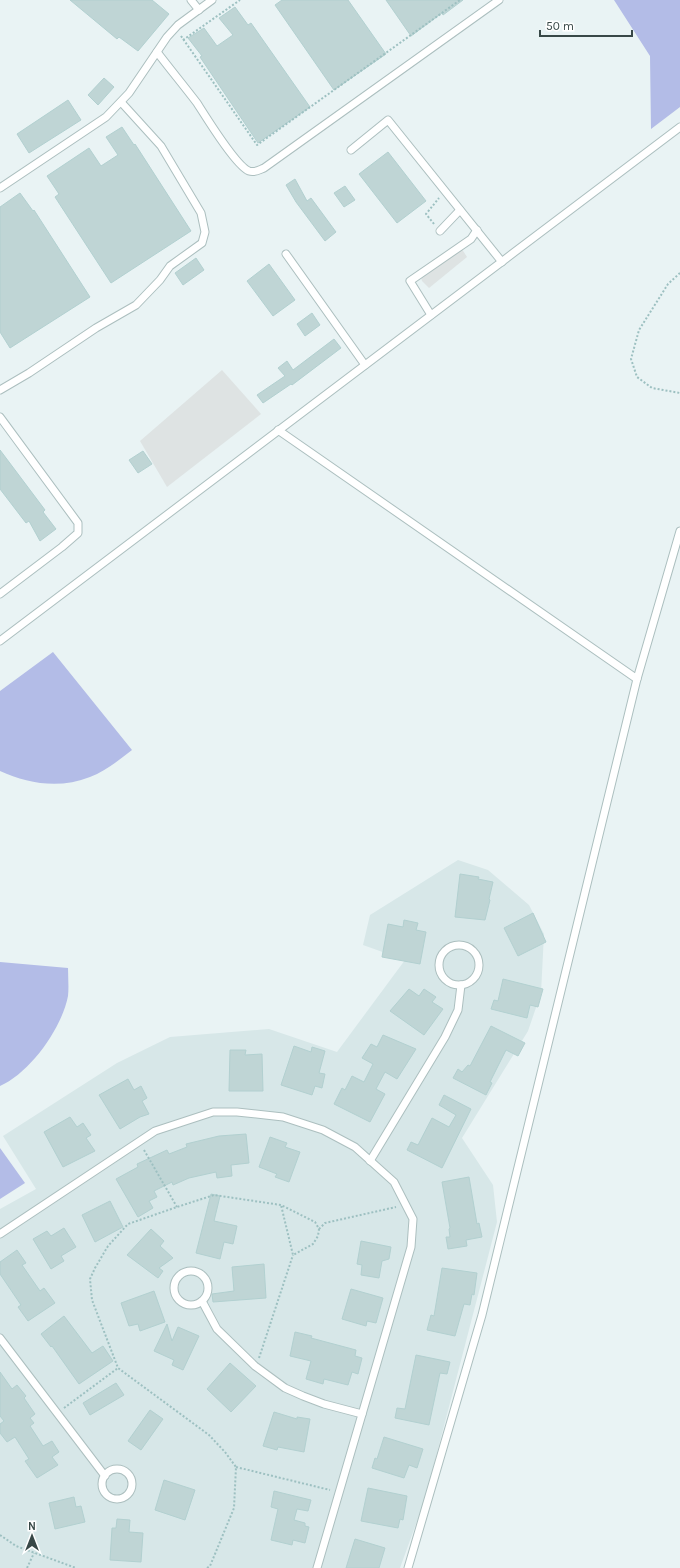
<svg xmlns="http://www.w3.org/2000/svg" width="680" height="1568" font-family="Karla,sans-serif">
	<style>
		.residential { fill: #d7e7e8 }
		.green { fill: #b3bce7 }
		.parking { fill: #dee3e3 }
		.building { fill: #bfd5d5; stroke: #b2d0d0 }
		.lines { fill: none; stroke-linecap: round; stroke-linejoin: round }
		.service-casing { stroke: #acbfbf; stroke-width: 9 }
		.path { stroke: #9dc0c1; stroke-width: 2; stroke-dasharray: 2 2; stroke-linecap: butt }
		.service { stroke: #fff; stroke-width: 7 }
	</style>
	<rect width="100%" height="100%" fill="#e9f3f4"/>
	<!-- residential -->
	<path class="residential" d="M458 860 488 870 529 905 544 934 541 993 528 1031 462 1138 493 1185 497 1222 425 1499 400 1568H0V1209L36 1189 3 1136 117 1063 170 1037 269 1029 337 1052 405 960 363 945 370 915Z"/>
	<!-- green -->
	<g class="green">
		<path d="M614 0H680V107L651 129 650 56Z"/>
		<path d="M53 652 132 750C119 760 106 771 90 777 60 789 28 784 0 771V691Z"/>
		<path d="M0 962 68 968C68 977 69 987 68 996 62 1028 30 1073 0 1086Z"/>
		<path d="M0 1148 25 1183 0 1199Z"/>
	</g>
	<!-- parking -->
	<g class="parking">
		<path d="M460 246 467 257 429 288 422 281 420 274Z"/>
		<path d="M222 370 261 414 167 487 140 441Z"/>
	</g>
	<!-- building -->
	<g class="building">
		<path d="M70 0H152L169 14 138 51 119 37 117 39Z"/>
		<path d="M282 0H348L386 54 334 90 275 5Z"/>
		<path d="M386 0H463L443 15 442 13 411 36Z"/>
		<path d="M235 7 248 25 251 23 310 107 258 143 200 57 202 56 188 38 204 28 217 46 233 35 219 18Z"/>
		<path d="M104 78 114 87 98 105 88 95Z"/>
		<path d="M68 100 81 120 29 153 17 134Z"/>
		<path d="M122 127 134 145 135 144 191 231 111 283 55 197 59 194 47 176 89 148 101 166 118 155 106 137Z"/>
		<path d="M388 152 426 201 397 223 359 174Z"/>
		<path d="M295 179 307 201 311 198 336 232 325 241 296 202 286 185Z"/>
		<path d="M345 186 355 200 344 207 334 193Z"/>
		<path d="M20 193 33 211 34 210 90 297 10 348 0 332V207Z"/>
		<path d="M196 258 204 270 183 285 175 273Z"/>
		<path d="M269 264 295 300 273 316 247 281Z"/>
		<path d="M312 313 320 325 305 336 297 324Z"/>
		<path d="M334 339 341 348 292 385 291 384 263 403 257 395 285 376 278 368 287 361 293 370Z"/>
		<path d="M0 450 45 510 43 512 56 529 40 541 29 521 26 523 0 489Z"/>
		<path d="M143 451 152 464 138 473 129 460Z"/>
		<path d="M460 874 479 877 478 879 493 882 489 899 490 900 485 920 455 917Z"/>
		<path d="M533 913 546 942 518 956 504 928Z"/>
		<path d="M404 920 418 923 416 930 426 932 420 964 382 957 388 924 403 927Z"/>
		<path d="M503 979 543 989 538 1007 530 1005 527 1018 491 1009 494 1000 498 1001Z"/>
		<path d="M409 989 419 996 424 989 436 997 432 1002 443 1009 424 1035 390 1011Z"/>
		<path d="M491 1026 525 1043 518 1056 506 1050 490 1082 492 1083 486 1095 453 1078 458 1069 462 1072 468 1065 470 1066Z"/>
		<path d="M383 1035 416 1049 397 1079 385 1072 376 1089 385 1094 370 1122 334 1104 342 1088 345 1090 352 1076 364 1082 373 1064 362 1058 371 1044 377 1047Z"/>
		<path d="M294 1046 311 1052 312 1047 325 1051 319 1073 325 1074 322 1088 315 1086 312 1095 281 1085Z"/>
		<path d="M230 1050H246L245 1055 262 1054 263 1091H229Z"/>
		<path d="M128 1079 134 1090 141 1086 147 1098 142 1101 149 1114 140 1117 120 1129 99 1095Z"/>
		<path d="M444 1095 471 1109 442 1168 407 1150 411 1142 418 1145 432 1118 449 1127 456 1115 439 1105Z"/>
		<path d="M70 1117 77 1127 83 1123 91 1135 86 1138 95 1151 63 1167 44 1132Z"/>
		<path d="M246 1134 249 1163 231 1165 232 1176 217 1178 216 1172 189 1178 173 1185 172 1182 154 1191 157 1197 149 1201 153 1208 138 1217 116 1179 138 1167 137 1164 167 1150 169 1154 187 1147 186 1144 219 1136Z"/>
		<path d="M270 1137 287 1143 285 1147 300 1152 289 1182 275 1177 277 1174 259 1167Z"/>
		<path d="M469 1177 477 1224 479 1223 482 1237 466 1240 467 1246 448 1249 446 1237H450L449 1229 450 1228 442 1182Z"/>
		<path d="M211 1194 220 1196 214 1221 237 1226 233 1244 224 1242 220 1259 196 1253Z"/>
		<path d="M110 1201 123 1227 95 1242 82 1215Z"/>
		<path d="M64 1228 76 1247 61 1256 64 1261 51 1269 33 1239 47 1231 51 1236Z"/>
		<path d="M151 1229 164 1241 160 1246 173 1258 159 1268 163 1271 158 1278 127 1255Z"/>
		<path d="M361 1241 391 1247 389 1259 382 1261 379 1278 361 1275 362 1265 357 1264Z"/>
		<path d="M17 1250 26 1263 22 1265 40 1291 44 1288 55 1303 28 1321 18 1307 21 1305 0 1274V1262Z"/>
		<path d="M264 1264 266 1298 213 1302 212 1294 234 1291 232 1267Z"/>
		<path d="M442 1268 477 1273 474 1295 472 1294 470 1305 464 1304 455 1336 427 1330 431 1315 434 1316Z"/>
		<path d="M351 1289 383 1298 376 1323 367 1321 366 1326 342 1319Z"/>
		<path d="M154 1291 165 1322 140 1331 138 1324 129 1326 121 1303Z"/>
		<path d="M64 1316 92 1353 103 1346 113 1361 79 1384 52 1346 51 1347 41 1334Z"/>
		<path d="M167 1324 172 1341 178 1327 199 1336 183 1370 172 1365 174 1360 154 1351Z"/>
		<path d="M295 1332 312 1336 311 1338 356 1350 355 1356 362 1358 358 1374 352 1372 348 1385 324 1379 323 1384 306 1379 311 1361 290 1356Z"/>
		<path d="M416 1355 450 1362 447 1374 440 1373 429 1425 395 1418 397 1408 405 1409Z"/>
		<path d="M230 1363 256 1386 231 1412 207 1389Z"/>
		<path d="M0 1372 12 1389 17 1385 26 1396 24 1398 35 1414 30 1418 34 1423 30 1426 43 1446 52 1441 59 1452 52 1457 58 1465 37 1478 25 1461 29 1459 15 1437 7 1442 0 1433V1424L4 1421 0 1416Z"/>
		<path d="M116 1383 124 1395 90 1415 83 1403Z"/>
		<path d="M150 1410 163 1419 141 1450 128 1441Z"/>
		<path d="M274 1412 297 1419V1417L310 1419 304 1452 278 1447 277 1450 263 1446Z"/>
		<path d="M384 1437 423 1449 417 1468 409 1465 404 1478 372 1468 375 1458 377 1459Z"/>
		<path d="M164 1480 195 1490 185 1520 155 1510Z"/>
		<path d="M368 1488 407 1496 403 1520 400 1519 398 1528 361 1521Z"/>
		<path d="M274 1491 311 1500 308 1511 297 1509 294 1520 305 1523V1526L309 1527 305 1543 293 1540 292 1545 271 1540 278 1509 271 1507Z"/>
		<path d="M74 1497 76 1507 81 1506 85 1522 55 1529 49 1503Z"/>
		<path d="M117 1519 130 1520 129 1532 143 1533 141 1562 110 1560 112 1528H116Z"/>
		<path d="M355 1539 385 1548 379 1568H346Z"/>
	</g>
	<g class="lines">
		<defs>
			<g id="service">
				<path d="M191 0 199 10"/>
				<path d="M157 52C170 69 184 86 197 103 206 117 236 166 249 171 255 173 259 170 264 168L499 0"/>
				<path d="M351 150 388 120 502 262"/>
				<path d="M0 188 106 117 129 93 167 37 178 25 212 0"/>
				<path d="M440 231 460 210"/>
				<path d="M286 254 365 365"/>
				<path d="M431 315 410 281 471 239 477 230"/>
				<path d="M0 390 29 373 96 328 136 305 160 280 170 266 202 243 205 232 201 213 161 146 121 102"/>
				<path d="M0 417 78 523V533L62 547 0 594"/>
				<path d="M278 430 637 679"/>
				<path d="M0 641 680 127"/>
				<circle cx="459" cy="965" r="20"/>
				<path d="M370 1161 445 1037 458 1010 461 985"/>
				<path d="M0 1234 155 1131 213 1112H237L283 1117 323 1130 355 1147 394 1182 413 1219 411 1247 317 1568"/>
				<circle cx="191" cy="1288" r="17"/>
				<path d="M202 1301 217 1329 255 1366 285 1388 303 1396 324 1404 362 1414"/>
				<path d="M0 1338 105 1476"/>
				<circle cx="117" cy="1484" r="15"/>
				<path d="M408 1568 482 1315 637 679 680 531"/>
			</g>
		</defs>
		<!-- service casing -->
		<use href="#service" class="service-casing"/>
		<!-- path -->
		<g class="path">
			<path d="M181 36 257 145 460 0"/>
			<path d="M183 40 240 0"/>
			<path d="M434 224 426 214 439 198"/>
			<path d="M680 273 668 284 639 330 631 359 637 377 652 388 680 393"/>
			<path d="M144 1150 177 1207"/>
			<path d="M319 1229 325 1223 396 1207"/>
			<path d="M259 1358 293 1255"/>
			<path d="M64 1408 118 1368"/>
			<path d="M236 1467 330 1490"/>
			<path d="M0 1535 16 1546 76 1568"/>
			<path d="M27 1568 34 1553"/>
			<path d="M207 1568 210 1566 234 1508 236 1467 225 1452 209 1435 118 1368 92 1300 90 1279 95 1268 108 1246 128 1224 177 1207 214 1195 281 1205 315 1222 319 1229 318 1236 313 1244 293 1255 281 1205"/>
		</g>
		<!-- service -->
		<use href="#service" class="service"/>
	</g>
	<!-- north arrow -->
	<g transform="translate(32 1536)" stroke="#ffffff" stroke-width="3" paint-order="stroke">
	<path d="M0-3L7 15L0 10L-7 15Z" fill="#384847"/>
	<text y="-6" font-size="11" font-weight="bold" text-anchor="middle" fill="#384847">N</text>
	</g>
	<!-- scale -->
	<path d="M540 30v6h92v-6" fill="none" stroke="#384847" stroke-width="2"/>
	<text x="546" y="30" font-size="12" fill="#384847" stroke="#ffffff" stroke-width="3" paint-order="stroke">50 m</text>
</svg>
